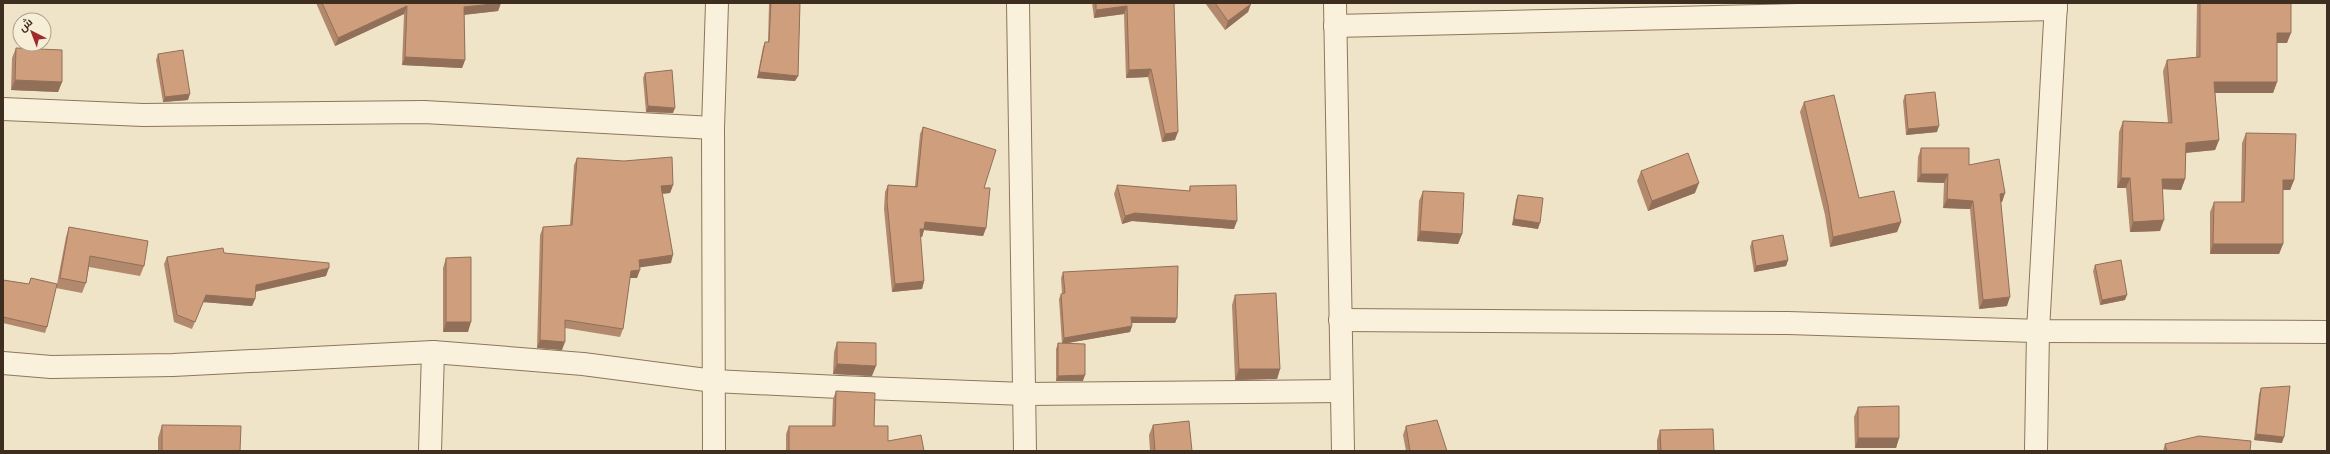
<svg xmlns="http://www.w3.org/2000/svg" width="2330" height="454" font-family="Georgia,Cairo,serif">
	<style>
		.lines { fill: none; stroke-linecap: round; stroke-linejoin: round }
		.minor-casing { stroke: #8d765c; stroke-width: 24 }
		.minor { stroke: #faf1dc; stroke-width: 22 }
		.wall { fill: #b2896c }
		.shaded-wall { fill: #916f58 }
		.building { fill: #cf9f7d; stroke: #916f58 }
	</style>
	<rect width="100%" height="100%" fill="#f0e4c8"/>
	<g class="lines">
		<defs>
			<g id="minor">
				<path d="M1018 3 1025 451"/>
				<path d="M1335 3 1343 451"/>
				<path d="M1335 26 2056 9"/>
				<path d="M3 109 143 115 424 112 713 128"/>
				<path d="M1340 320 1788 323 2038 331 2327 332"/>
				<path d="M3 363 51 367 173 365 433 352 583 364 714 381 839 387 1025 394 1341 391"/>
				<path d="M430 451 433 352"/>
				<path d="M714 451 713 128 717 3"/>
				<path d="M2036 451 2038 331 2056 3"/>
			</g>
		</defs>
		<!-- minor casing -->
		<use href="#minor" class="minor-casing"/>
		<!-- minor -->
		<use href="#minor" class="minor"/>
	</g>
	<!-- wall -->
	<g class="wall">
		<path d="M316 3H501L498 11 464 15 465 60 462 68 402 65 404 14 335 46Z"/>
		<path d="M769 3H800L798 76 795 81 757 78 763 47 765 42H768Z"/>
		<path d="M1092 3H1174L1175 140 1162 142 1148 77 1126 78 1124 14 1094 18Z"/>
		<path d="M1205 3H1251L1248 12 1225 30Z"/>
		<path d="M2197 3H2291L2287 43H2277V82L2273 93H2215L2219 140 2215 150 2186 153 2185 179 2181 190 2163 189 2160 231 2130 232 2126 188H2117L2119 132 2123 121 2168 123 2163 71 2167 60 2196 57Z"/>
		<path d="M16 48 62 82 58 92 11 90 12 58Z"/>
		<path d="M158 54 188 100 163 102 156 60Z"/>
		<path d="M645 73 673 113 646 112 643 78Z"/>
		<path d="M1905 95 1937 132 1906 135 1903 101Z"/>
		<path d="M1804 102 1859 198 1901 222 1897 232 1830 247 1825 215 1800 112Z"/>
		<path d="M923 127 984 188 986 228 983 236 924 230 922 237H920L924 281 922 289 892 292 884 209 885 192 888 185 915 186 920 134Z"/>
		<path d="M2246 133 2294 180 2290 190H2283V244L2279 254H2210V212L2214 202H2241L2242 143Z"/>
		<path d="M1921 148 1969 165 2005 193 2002 202H2001L2007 306 1979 309 1970 209 1943 208 1944 183 1917 182 1918 157Z"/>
		<path d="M577 158 673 185 670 193 662 194 671 263 639 267 637 278H630L623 329 620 337 565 328 562 350 537 348 540 235 543 227 570 225 574 165Z"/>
		<path d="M1641 171 1695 193 1648 211 1637 181Z"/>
		<path d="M1117 185 1189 191 1190 186 1234 229 1132 221 1122 224 1114 194Z"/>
		<path d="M1423 191 1462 234 1458 244 1417 241 1419 201Z"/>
		<path d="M1518 195 1538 229 1512 225 1516 200Z"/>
		<path d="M69 227 144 266 140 276 89 267 86 283 82 293 56 288 47 327 45 333 3 323V280L29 284 31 278 57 284 66 237Z"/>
		<path d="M1752 241 1788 260 1786 266 1754 272 1750 247Z"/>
		<path d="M224 253 326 276 255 292V299L252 306 203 302 192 329 174 322 164 264 167 257Z"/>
		<path d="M446 258 468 332H443V268Z"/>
		<path d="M2095 265 2125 300 2100 305 2093 271Z"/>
		<path d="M1063 272 1177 318 1175 323H1131L1132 326 1130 332 1062 344 1083 381H1056V349L1058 343 1062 344 1059 299 1061 294H1062L1061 278Z"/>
		<path d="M1235 295 1280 369 1277 379 1235 380 1232 305Z"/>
		<path d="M837 342 872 376 833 374 834 352Z"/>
		<path d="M2261 388 2282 443 2254 440 2259 394Z"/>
		<path d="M836 391 874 426 888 441 924 451H786V434L789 426H832L833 399Z"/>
		<path d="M1858 407 1899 438 1896 448H1855L1854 417Z"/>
		<path d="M162 425 240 451H158V438Z"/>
		<path d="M1153 425 1192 451H1150L1149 435Z"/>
		<path d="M1406 426 1447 451H1406L1403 435Z"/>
		<path d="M1660 430 1714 451H1657V440Z"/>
		<path d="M2165 444 2167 451H2163Z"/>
	</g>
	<!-- shaded-wall -->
	<g class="shaded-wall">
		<path d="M501 3 498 11 461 15 464 7Z"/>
		<path d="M1251 4 1248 12 1225 30 1228 21Z"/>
		<path d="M407 6 404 14 335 46 338 38Z"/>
		<path d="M1127 6 1124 14 1094 18 1096 10Z"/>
		<path d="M2277 33H2291L2287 43H2274Z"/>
		<path d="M405 57 465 60 462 68 402 65Z"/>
		<path d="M1151 69 1148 77 1126 78 1129 70Z"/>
		<path d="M759 72 798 76 795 81 757 78Z"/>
		<path d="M15 80 62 82 58 92 11 90Z"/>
		<path d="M2214 82H2277L2273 93H2210Z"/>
		<path d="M190 94 188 100 163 102 165 97Z"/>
		<path d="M648 106 675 108 673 113 646 112Z"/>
		<path d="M1939 126 1937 132 1906 135 1908 129Z"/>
		<path d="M1178 132 1175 140 1162 142 1165 134Z"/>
		<path d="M2219 140 2215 150 2182 153 2186 143Z"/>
		<path d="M1921 174H1948L1944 183 1917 182Z"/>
		<path d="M2121 178H2130L2126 188H2117Z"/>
		<path d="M2162 179H2185L2181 190 2158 189Z"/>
		<path d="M2283 180H2294L2290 190H2279Z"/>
		<path d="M1699 183 1695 193 1648 211 1652 201Z"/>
		<path d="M673 185 670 193 658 194 661 186Z"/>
		<path d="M2005 193 2002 202 1997 203 2000 194Z"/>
		<path d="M1947 199 1973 201 1970 209 1943 208Z"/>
		<path d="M1135 213 1237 221 1234 229 1132 221 1122 224 1125 216Z"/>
		<path d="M1514 219 1540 223 1538 229 1512 225Z"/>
		<path d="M2164 220 2160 231 2130 232 2133 222Z"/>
		<path d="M925 222 986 228 983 236 924 230 922 237H917L920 229Z"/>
		<path d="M1901 222 1897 232 1830 247 1833 237Z"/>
		<path d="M1420 231 1462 234 1458 244 1417 241Z"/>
		<path d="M2213 244H2283L2279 254H2210Z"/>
		<path d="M673 255 671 263 636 268 639 260Z"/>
		<path d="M1788 260 1786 266 1754 272 1756 266Z"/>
		<path d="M329 268 326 276 253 292 256 285Z"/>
		<path d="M640 270 637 278H629L631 271Z"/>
		<path d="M924 281 922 289 892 292 895 284Z"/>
		<path d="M206 295 255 299 252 306 203 302 192 329Z"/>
		<path d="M2127 295 2125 300 2100 305 2102 300Z"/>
		<path d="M2010 297 2007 306 1979 309 1983 300Z"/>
		<path d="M1131 317 1177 318 1175 323H1129Z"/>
		<path d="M446 322H471L468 332H443Z"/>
		<path d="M1132 326 1130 332 1062 344 1064 338Z"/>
		<path d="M540 340 565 342 562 350 537 348Z"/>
		<path d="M837 364 876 366 872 376 833 374Z"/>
		<path d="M1239 369H1280L1277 379 1235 380Z"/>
		<path d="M1085 375 1083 381H1056L1058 376Z"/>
		<path d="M2256 434 2284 437 2282 443 2254 440Z"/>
		<path d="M1858 438H1899L1896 448H1855Z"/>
	</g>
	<!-- building -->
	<g class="building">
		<path d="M322 3H501L464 7 465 60 405 57 407 6 338 38Z"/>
		<path d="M771 3H800L798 76 759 72 765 42H769Z"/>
		<path d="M1096 3H1174L1178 132 1165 134 1151 69 1129 70 1127 6 1096 10Z"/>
		<path d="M1215 3H1251V4L1228 21Z"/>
		<path d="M2200 3H2291V33H2277V82H2214L2219 140 2186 143 2185 179H2162L2164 220 2133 222 2130 178H2121L2123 121 2172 123 2167 60 2200 57Z"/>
		<path d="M16 48 62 50V82L15 80Z"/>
		<path d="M183 50 190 94 165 97 158 54Z"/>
		<path d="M672 70 675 108 648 106 645 73Z"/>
		<path d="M1935 92 1939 126 1908 129 1905 95Z"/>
		<path d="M1834 95 1859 198 1894 191 1901 222 1833 237 1828 205 1804 102Z"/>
		<path d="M923 127 996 150 984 188H990L986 228 925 222 924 229H920L924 281 895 284 887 201 888 185 917 187Z"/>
		<path d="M2246 133 2296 134 2294 180H2283V244H2213L2214 202H2244Z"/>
		<path d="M1921 148H1969V165L1999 159 2005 193 2000 194 2010 297 1983 300 1973 201 1947 199 1948 174H1921Z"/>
		<path d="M1688 153 1699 183 1652 201 1641 171Z"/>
		<path d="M672 157 673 185 661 186 673 255 639 260 640 270 631 271 623 329 565 320V342L540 340 543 227 572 225 577 158 624 161Z"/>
		<path d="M1117 185 1190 191V186L1236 185 1237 221 1135 213 1125 216Z"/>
		<path d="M1423 191 1464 193 1462 234 1420 231Z"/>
		<path d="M1518 195 1543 198 1540 223 1514 219Z"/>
		<path d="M69 227 148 241 144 266 90 256 86 283 60 278Z"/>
		<path d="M1783 235 1788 260 1756 266 1752 241Z"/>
		<path d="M223 248 224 253 329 263V268L256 285 255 299 206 295 195 322 177 315 167 257Z"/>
		<path d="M471 257V322H446V258Z"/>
		<path d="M2121 260 2127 295 2102 300 2095 265Z"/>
		<path d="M1178 266 1177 318 1131 317 1132 326 1064 338 1061 294 1065 293 1063 272Z"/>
		<path d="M31 278 57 284 47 327 3 317V280L29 284Z"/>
		<path d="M1276 293 1280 369H1239L1235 295Z"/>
		<path d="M837 342 876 343V366L837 364Z"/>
		<path d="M1058 343 1085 344V375L1058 376Z"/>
		<path d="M2290 386 2284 437 2256 434 2261 388Z"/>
		<path d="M836 391 875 393 874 426H888V441L921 435 924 451H789V426H835Z"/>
		<path d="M1899 406V438H1858V407Z"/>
		<path d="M1437 420 1447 451H1410L1406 426Z"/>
		<path d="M1189 421 1192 451H1155L1153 425Z"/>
		<path d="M162 425 241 426 240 451H162Z"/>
		<path d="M1713 429 1714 451H1661L1660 430Z"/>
		<path d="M2199 436 2251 441 2250 451H2167L2165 444Z"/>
	</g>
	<!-- border -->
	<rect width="2330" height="454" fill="none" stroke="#3d2e20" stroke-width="8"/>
	<!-- north arrow -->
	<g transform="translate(32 32) rotate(318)"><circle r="19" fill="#f7eed8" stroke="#ada18e"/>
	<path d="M0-3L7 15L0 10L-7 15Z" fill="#9e2a2b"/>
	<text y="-6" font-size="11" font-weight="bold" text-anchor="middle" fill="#3d2e20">ش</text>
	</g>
</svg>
